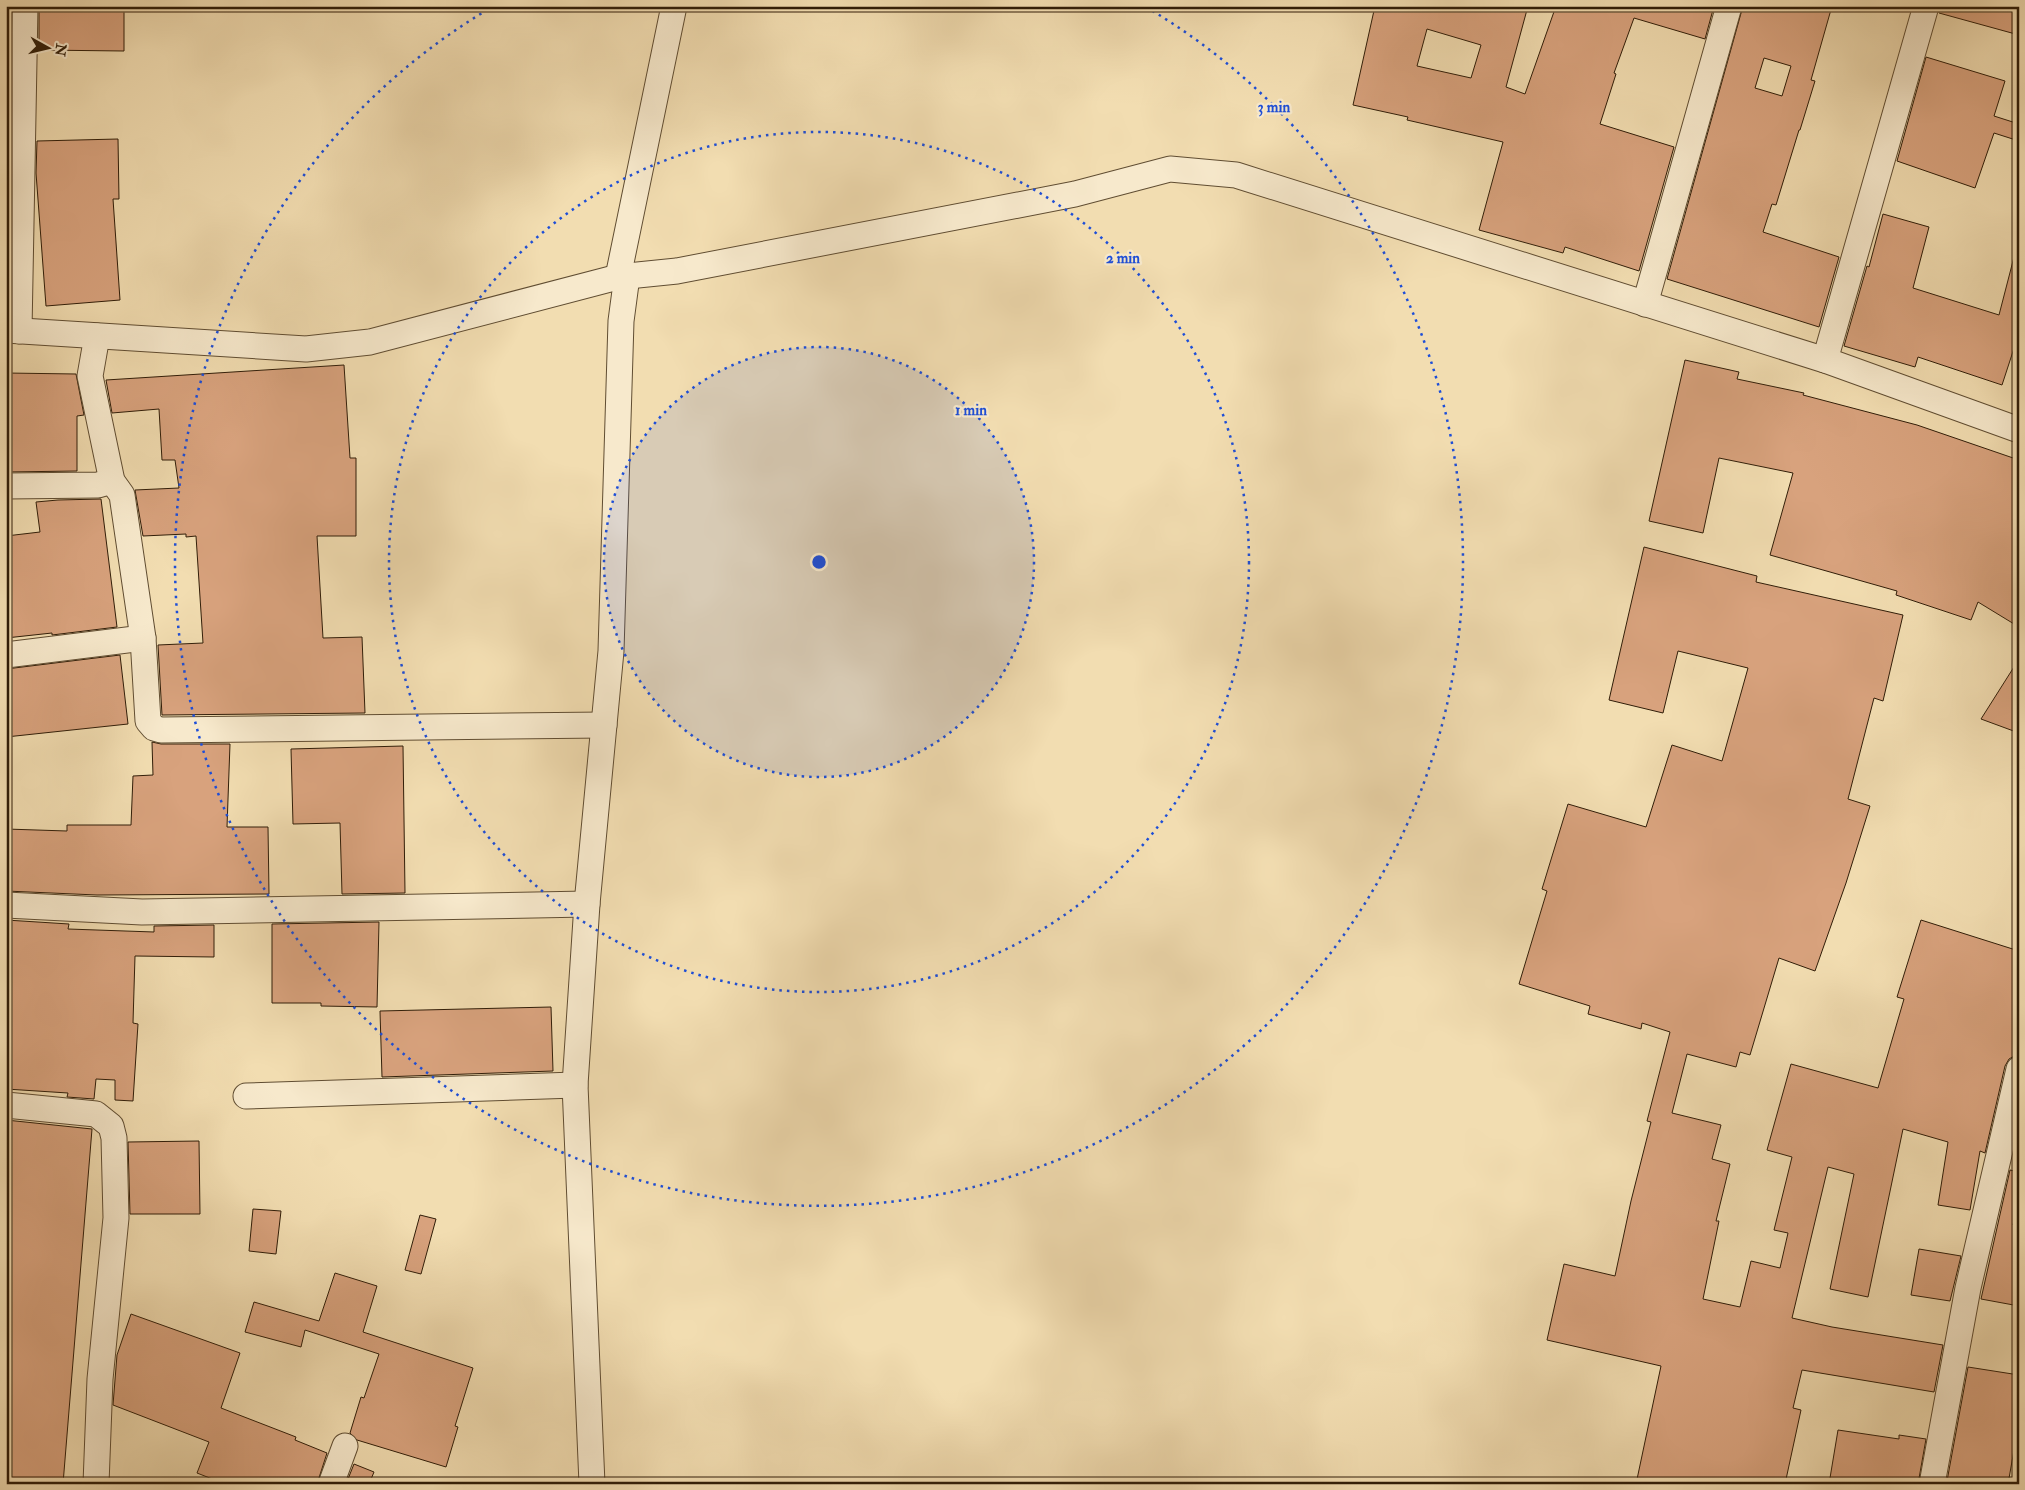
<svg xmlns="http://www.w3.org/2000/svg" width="2025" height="1490" font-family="'IM FELL Double Pica',serif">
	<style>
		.building { fill: #d8a27d; stroke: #301d08; fill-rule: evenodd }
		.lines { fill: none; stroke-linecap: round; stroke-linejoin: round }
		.minor-casing { stroke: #604d32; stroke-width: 27 }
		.minor { stroke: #f7e9cc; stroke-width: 25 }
		.ring { fill: none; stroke: #1d4ed8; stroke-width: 2.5; stroke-dasharray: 2.5 5 }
		.centre { fill: #1d4ed8; stroke: #f7e9cc; stroke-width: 2.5 }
		.ring-label { font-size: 15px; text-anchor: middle; font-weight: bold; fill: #1d4ed8; stroke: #f7e9cc; stroke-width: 4.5; stroke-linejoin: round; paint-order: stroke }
	</style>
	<rect width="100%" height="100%" fill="#f2ddb1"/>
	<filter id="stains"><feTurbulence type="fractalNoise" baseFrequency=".004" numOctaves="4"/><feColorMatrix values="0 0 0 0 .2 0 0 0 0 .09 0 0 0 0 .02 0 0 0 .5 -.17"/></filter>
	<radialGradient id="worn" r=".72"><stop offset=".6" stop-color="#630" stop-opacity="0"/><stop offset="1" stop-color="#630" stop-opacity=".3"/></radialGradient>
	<!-- building -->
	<g class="building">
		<path d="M39 6H124V51L39 50Z"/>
		<path d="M1375 6H1528L1506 87 1525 94 1556 6H1714L1705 39 1634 18 1614 73 1616 74 1600 124 1674 147 1639 271 1565 247 1563 253 1479 230 1503 142 1407 120 1408 117 1353 105ZM1427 29 1481 45 1471 78 1417 66Z"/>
		<path d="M1743 6H1832L1811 80 1815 81 1800 130H1799L1776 205 1772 204 1763 232 1839 257 1819 327 1667 279ZM1764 58 1791 66 1782 96 1755 88Z"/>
		<path d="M1940 6H2019V35L1939 13Z"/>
		<path d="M1926 57 2005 81 1994 116 2019 124V141L1994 133 1975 188 1897 161Z"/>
		<path d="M118 139 119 199H113L120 300 46 306 36 173 37 141Z"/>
		<path d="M1883 214 1929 227 1913 288 1999 315 2014 257H2019V333L2002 385 1918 357 1915 367 1844 346 1867 266 1869 267Z"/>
		<path d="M1685 360 1739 372 1737 379 1804 393 1803 395 1917 425 2019 460V627L1978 602 1971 620 1896 595 1897 591 1770 555 1793 473 1719 458 1703 533 1649 521Z"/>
		<path d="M344 365 350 458H356V536H317L323 638 362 637 365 713 162 715 158 645 203 643 196 536 186 537V534L143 536 135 490 179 488 175 460H162L159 409 112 413 106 380Z"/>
		<path d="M6 373 76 374 84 415 77 416V471L6 472Z"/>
		<path d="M101 499 117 627 52 635V633L6 638V536L40 532 36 502 58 500Z"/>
		<path d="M1644 547 1757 576 1756 582 1903 615 1883 701 1874 698 1848 799 1870 806 1846 883 1815 971 1779 958 1750 1055 1740 1052 1736 1067 1687 1054 1672 1113 1721 1125 1712 1159 1730 1164 1716 1221H1719L1703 1299 1740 1307 1751 1261 1780 1268 1788 1233 1774 1230 1792 1157 1767 1150 1791 1064 1878 1088 1904 999 1897 997 1921 920 2019 951V1046L2016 1055 2009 1059 2005 1066 1985 1153 1980 1151 1970 1210 1938 1205 1948 1142 1903 1129 1868 1297 1830 1289 1854 1174 1828 1167 1792 1318 1832 1327 1943 1345 1934 1392 1802 1370 1793 1408 1801 1410 1785 1484H1636L1661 1366 1547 1340 1564 1264 1615 1276 1631 1201 1651 1122 1647 1121 1670 1032 1642 1023 1641 1029 1588 1014 1590 1006 1519 984 1547 891 1542 889 1568 804 1646 827 1672 745 1722 761 1748 668 1678 651 1663 713 1609 700Z"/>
		<path d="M120 655 128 724 6 737V669Z"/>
		<path d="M2019 659V733L1981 719Z"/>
		<path d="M152 742 161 744H230L227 827H268L269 894 97 895 6 891V829L67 831V825H131L133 776 153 775Z"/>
		<path d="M403 746 405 893 342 894 340 823 293 824 291 749Z"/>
		<path d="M6 920 69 924 68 929 154 932V926L214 925V957L135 956 133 1023 138 1024 133 1101 115 1100V1080L96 1079 94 1099 67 1097 68 1093 6 1089Z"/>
		<path d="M379 922 377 1007 321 1006V1003H272V924Z"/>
		<path d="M551 1007 553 1071 382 1077 380 1011Z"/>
		<path d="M6 1120 92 1129 63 1484H6Z"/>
		<path d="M199 1141 200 1214H130L128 1142Z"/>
		<path d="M2010 1170 2019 1172V1199L2013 1225 2019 1227V1306L1981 1299Z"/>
		<path d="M253 1209 281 1211 276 1254 249 1251Z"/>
		<path d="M420 1215 436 1219 421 1274 405 1270Z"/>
		<path d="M1919 1249 1961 1256 1950 1301 1911 1295Z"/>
		<path d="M335 1273 377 1286 363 1332 473 1368 455 1426 458 1427 446 1467 357 1440 350 1433 361 1397 364 1398 379 1354 305 1330 301 1347 245 1332 254 1302 319 1321Z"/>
		<path d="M131 1314 240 1353 221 1408 296 1437 295 1440 327 1453 317 1484H225L197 1473 209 1442 113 1405 117 1355Z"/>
		<path d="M1968 1367 2019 1375V1451L2014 1450 2008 1484H1964L1947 1481Z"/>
		<path d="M1838 1430 1899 1439V1435L1926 1439 1918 1484H1829Z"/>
		<path d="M354 1464 374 1472 369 1484H346Z"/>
	</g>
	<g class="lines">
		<defs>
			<g id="minor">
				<path d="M618 277 674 6"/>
				<path d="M1645 304 1729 6"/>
				<path d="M6 330 306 349 370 342 618 277 677 271 1075 194 1170 169 1236 175 1825 360 2019 430"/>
				<path d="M19 331 25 6"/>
				<path d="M97 336 90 376 112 481 122 495 143 638 148 721 154 728 161 730 604 725"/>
				<path d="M1825 360 1926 6"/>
				<path d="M6 486 98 485 112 481"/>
				<path d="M6 655 143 638"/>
				<path d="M6 905 142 912 587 904"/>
				<path d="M246 1096 575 1085"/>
				<path d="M6 1105 96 1114 111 1126 114 1138 116 1218 100 1379 96 1484"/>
				<path d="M331 1484 345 1446"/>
				<path d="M592 1484 575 1085 587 904 611 651 621 321 627 276"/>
				<path d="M1932 1484 1968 1288 2019 1069"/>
			</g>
		</defs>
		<!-- minor casing -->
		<use href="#minor" class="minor-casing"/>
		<!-- minor -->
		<use href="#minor" class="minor"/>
	</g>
	<!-- distance rings -->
	<circle cx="819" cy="562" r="215" fill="#1d4ed8" fill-opacity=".12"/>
	<g class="ring">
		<circle cx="819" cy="562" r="215"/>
		<circle cx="819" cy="562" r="430"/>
		<path d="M1146 7A644 644 0 1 1 492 7"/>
	</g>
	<circle cx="819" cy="562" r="8" class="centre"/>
	<g class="ring-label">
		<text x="1274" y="112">3 min</text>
		<text x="1123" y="263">2 min</text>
		<text x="971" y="415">1 min</text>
	</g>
	<!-- margin -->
	<rect width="2025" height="1490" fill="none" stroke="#f2ddb1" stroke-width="25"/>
	<rect x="8" y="8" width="2010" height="1475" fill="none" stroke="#301d08" stroke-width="2.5"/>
	<rect x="12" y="12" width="2000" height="1465" fill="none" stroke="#301d08"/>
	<!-- north arrow -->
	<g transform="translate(48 48) rotate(98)" stroke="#f7e9cc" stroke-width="4" paint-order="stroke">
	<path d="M0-4L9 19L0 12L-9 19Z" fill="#301d08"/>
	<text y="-8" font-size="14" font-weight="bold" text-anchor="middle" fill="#301d08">N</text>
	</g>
	<rect width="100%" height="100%" filter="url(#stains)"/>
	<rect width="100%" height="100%" fill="url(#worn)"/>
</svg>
